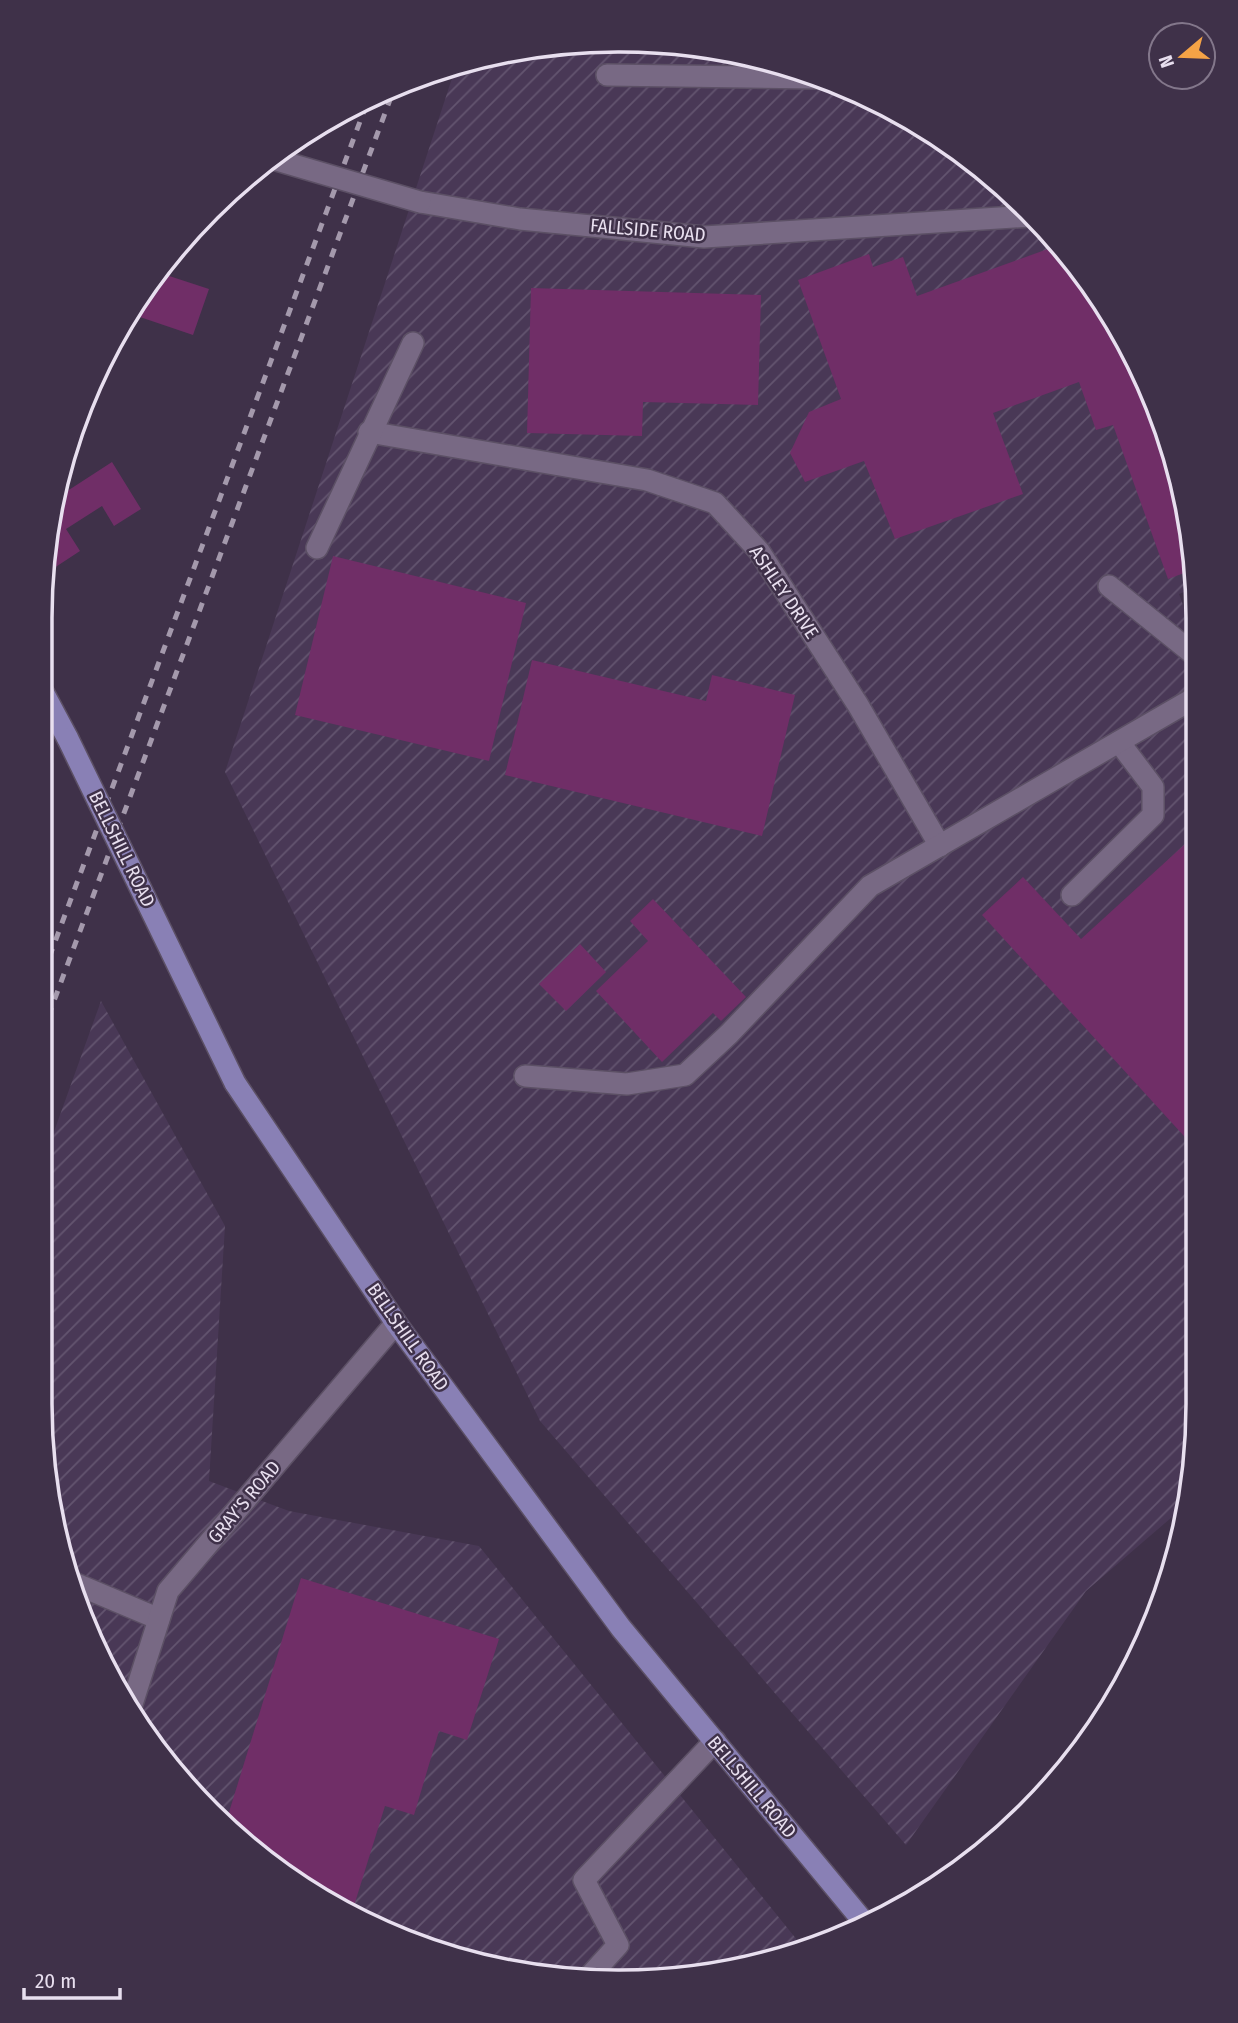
<svg xmlns="http://www.w3.org/2000/svg" width="1238" height="2023" font-family="'Fira Sans Condensed',sans-serif">
	<style>
		.industrial { fill: url(#industrial-furrows) }
		.building { fill: #702e67 }
		.lines { fill: none; stroke-linecap: round; stroke-linejoin: round }
		.minor-casing { stroke: #5c5065; stroke-width: 24 }
		.major-casing { stroke: #5c5065; stroke-width: 24 }
		.minor { stroke: #786984; stroke-width: 21 }
		.major { stroke: #8980b5; stroke-width: 21 }
		.rail { stroke: #a499ac; stroke-width: 5; stroke-dasharray: 9 9; stroke-linecap: butt }
		.minor-bridge-casing { stroke: #5c5065; stroke-width: 24; stroke-linecap: butt }
		.major-bridge-casing { stroke: #5c5065; stroke-width: 24; stroke-linecap: butt }
		.minor-bridge { stroke: #786984; stroke-width: 21 }
		.major-bridge { stroke: #8980b5; stroke-width: 21 }
		.labels { text-anchor: middle; dominant-baseline: central; stroke-width: 5; stroke-linejoin: round; paint-order: stroke }
		.street-label { font-size: 19px; fill: #e8dfef; stroke: #3f3149 }
		.rim { fill: none; stroke: #e8dfef; stroke-width: 3.5 }
	</style>
	<defs>
		<pattern id="industrial-furrows" width="10" height="10" patternUnits="userSpaceOnUse" patternTransform="scale(1.75)"><rect width="10" height="10" fill="#493856"/><path d="M-1 1l2-2M0 10L10 0M9 11l2-2" fill="none" stroke="#63546f"/></pattern>
	</defs>
	<rect width="100%" height="100%" fill="#3f3149"/>
	<!-- industrial -->
	<g class="industrial">
		<path d="M656 41 768 60 875 100 971 160 1054 238 1120 330 1178 469 1196 581V587L1179 594 1196 640 1193 1479 1186 1505 1086 1591 906 1845 540 1421 225 772 456 66 543 45Z"/>
		<path d="M101 1001 225 1226 209 1481 289 1511 479 1546 806 1951 619 1983 433 1952 267 1863 160 1756 71 1590 40 1404 42 1165Z"/>
	</g>
	<!-- building -->
	<g class="building">
		<path d="M1059 245 1120 330 1178 469 1195 569 1168 579 1113 425 1096 430 1079 382 993 413 1023 494 895 539 864 461 805 482 790 453 809 412 841 399 798 280 869 254 873 267 903 257 917 296Z"/>
		<path d="M157 272 209 289 193 335 137 316 135 321 130 319Z"/>
		<path d="M531 288 761 295 758 405 643 402 642 436 527 433Z"/>
		<path d="M112 462 141 509 114 526 102 506 66 529 80 551 51 570 45 560V544L58 497Z"/>
		<path d="M333 556 526 603 489 761 295 715Z"/>
		<path d="M532 660 706 701 712 675 795 695 762 836 505 775Z"/>
		<path d="M1195 835 1194 1147 982 915 1023 877 1081 939Z"/>
		<path d="M653 899 746 997 721 1021 713 1013 662 1062 596 991 648 941 630 921Z"/>
		<path d="M580 944 606 972 566 1011 539 984Z"/>
		<path d="M301 1578 499 1639 467 1740 439 1731 414 1815 385 1806 353 1909 267 1863 226 1822Z"/>
	</g>
	<g class="lines">
		<defs>
			<g id="minor">
				<path d="M607 75 817 78"/>
				<path d="M420 202 520 219 704 237 1031 216"/>
				<path d="M369 432 647 480 715 503 759 551 858 705 940 846"/>
				<path d="M317 548 413 343"/>
				<path d="M1109 586 1196 656"/>
				<path d="M1072 895 1153 815V787L1119 742"/>
				<path d="M525 1076 627 1084 685 1075 729 1034 870 886 1196 697"/>
				<path d="M69 1581 159 1619"/>
				<path d="M132 1704 168 1591 396 1323"/>
				<path d="M588 1978 618 1945 584 1880 715 1741"/>
			</g>
			<g id="major">
				<path d="M44 694 68 739"/>
				<path d="M235 1083 396 1323 621 1628 863 1921"/>
			</g>
		</defs>
		<!-- minor casing -->
		<use href="#minor" class="minor-casing"/>
		<!-- major casing -->
		<use href="#major" class="major-casing"/>
		<!-- minor -->
		<use href="#minor" class="minor"/>
		<!-- major -->
		<use href="#major" class="major"/>
		<!-- rail -->
		<g class="rail">
			<path d="M43 974 368 100"/>
			<path d="M42 1033 394 89"/>
		</g>
		<defs>
			<path id="minor-bridge" d="M273 159 420 202"/>
			<path id="major-bridge" d="M68 739 235 1083"/>
		</defs>
		<!-- minor-bridge casing -->
		<use href="#minor-bridge" class="minor-bridge-casing"/>
		<!-- major-bridge casing -->
		<use href="#major-bridge" class="major-bridge-casing"/>
		<!-- minor-bridge -->
		<use href="#minor-bridge" class="minor-bridge"/>
		<!-- major-bridge -->
		<use href="#major-bridge" class="major-bridge"/>
	</g>
	<g class="labels">
		<!-- street labels -->
		<g class="street-label">
			<text transform="translate(648 230) rotate(5)">FALLSIDE ROAD</text>
			<text transform="translate(784 592) rotate(56)">ASHLEY DRIVE</text>
			<text transform="translate(122 849) rotate(64)">BELLSHILL ROAD</text>
			<text transform="translate(408 1337) rotate(55)">BELLSHILL ROAD</text>
			<text transform="translate(244 1502) rotate(-50)">GRAY'S ROAD</text>
			<text transform="translate(752 1787) rotate(50)">BELLSHILL ROAD</text>
		</g>
	</g>
	<!-- crop -->
	<path d="M0 0H1238V2023H0ZM618 52H620A566 566 0 0 1 1186 618V1404A566 566 0 0 1 620 1970H618A566 566 0 0 1 52 1404V618A566 566 0 0 1 618 52Z" fill="#3f3149" fill-rule="evenodd"/>
	<path class="rim" d="M618 52H620A566 566 0 0 1 1186 618V1404A566 566 0 0 1 620 1970H618A566 566 0 0 1 52 1404V618A566 566 0 0 1 618 52Z"/>
	<!-- north arrow -->
	<g transform="translate(1182 56) rotate(251)"><circle r="33" fill="#3f3149" stroke="#83778b" stroke-width="2"/>
	<path d="M0-5L12 26L0 18L-12 26Z" fill="#f5a346"/>
	<text y="-10" font-size="19" font-weight="bold" text-anchor="middle" fill="#e8dfef">N</text>
	</g>
	<!-- scale -->
	<path d="M24 1988v10h96v-10" fill="none" stroke="#e8dfef" stroke-width="3.5"/>
	<text x="35" y="1988" font-size="21" fill="#e8dfef" stroke="#3f3149" stroke-width="5" paint-order="stroke">20 m</text>
</svg>
